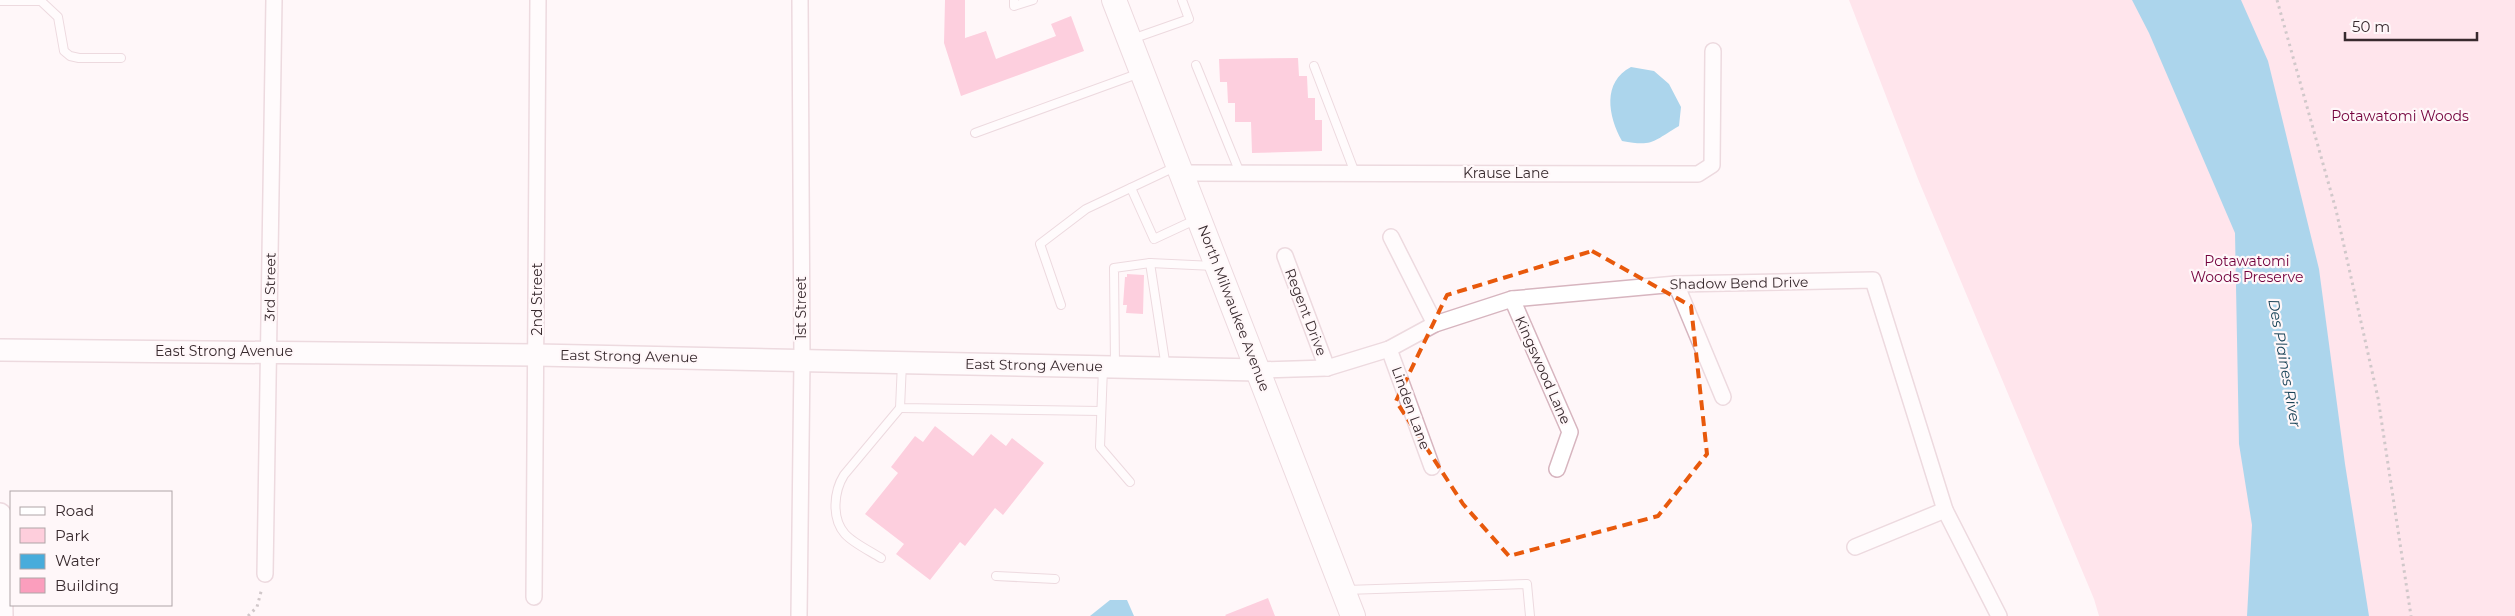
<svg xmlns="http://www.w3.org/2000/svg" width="2515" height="616" font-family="Montserrat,sans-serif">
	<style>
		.green { fill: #fecedc }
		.water { fill: #48acdb }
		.building { fill: #fb9ebd }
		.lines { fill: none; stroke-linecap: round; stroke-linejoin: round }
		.lane-casing { stroke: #d7b5bf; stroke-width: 10 }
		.street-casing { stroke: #d7b5bf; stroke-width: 18 }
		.secondary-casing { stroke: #d7b5bf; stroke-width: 24 }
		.primary-casing { stroke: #d7b5bf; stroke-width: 26 }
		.path { stroke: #998e91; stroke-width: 3; stroke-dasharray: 2.5 4; stroke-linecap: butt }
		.lane { stroke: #fff; stroke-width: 8 }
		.street { stroke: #fff; stroke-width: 15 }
		.secondary { stroke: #fff; stroke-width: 21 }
		.primary { stroke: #fff; stroke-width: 24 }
		.marked { fill: none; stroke: #e8590c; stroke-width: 4; stroke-dasharray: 10 6; stroke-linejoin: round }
		.labels { text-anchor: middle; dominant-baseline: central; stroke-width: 4.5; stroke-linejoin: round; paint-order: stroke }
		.park-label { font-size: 14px; fill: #73013c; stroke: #fff7f9 }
		.street-label { font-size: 14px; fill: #382a2e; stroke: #fff7f9 }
		.water-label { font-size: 15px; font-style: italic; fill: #1a4458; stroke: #fff7f9 }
	</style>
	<rect width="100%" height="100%" fill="#fff7f9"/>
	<!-- green -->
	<path class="green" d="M1849 0H2515V616H2099L2094 599 1918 179Z"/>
	<!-- water -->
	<g class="water">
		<path d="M2132 0H2241L2268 61 2319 269 2345 464 2369 616H2247L2252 525 2239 444 2235 233 2149 33Z"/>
		<path d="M1631 67 1654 71 1669 84 1681 107 1679 126C1653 141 1654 147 1622 141 1608 116 1602 82 1631 67Z"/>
		<path d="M1110 600H1127L1134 616H1090Z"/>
	</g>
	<!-- building -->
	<g class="building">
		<path d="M945 0H965V38L986 31 996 59 1056 36 1051 24 1071 16 1084 51 961 96 944 43Z"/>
		<path d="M1298 58 1299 76H1307L1308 98H1315V120H1322V151L1252 153 1251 122H1235V103H1228L1227 82H1220L1219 59Z"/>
		<path d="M1127 274 1144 275 1143 314 1126 313 1127 305H1123L1125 277H1127Z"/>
		<path d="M935 426 973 456 991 434 1006 446 1012 438 1044 463 1003 515 995 508 965 546 960 542 930 580 896 554 904 544 865 514 898 473 891 467 915 436 923 442Z"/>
		<path d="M1268 598 1275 616H1226L1225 615Z"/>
	</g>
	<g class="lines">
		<defs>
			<g id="lane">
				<path d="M1014 0V6L1033 0"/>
				<path d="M0 1H41L58 17 64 51 70 56 79 58H121"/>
				<path d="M1132 39 1189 19 1182 0"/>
				<path d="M1196 65 1240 173"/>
				<path d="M1314 66 1355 173"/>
				<path d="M975 133 1140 73"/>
				<path d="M1131 188 1154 239 1197 219"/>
				<path d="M1150 263 1166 368"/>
				<path d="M1061 305 1040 244 1086 209 1175 167"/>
				<path d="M902 363 900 408 1101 411"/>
				<path d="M1115 366 1114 268 1150 263 1214 266"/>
				<path d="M1103 368 1100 447 1130 482"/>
				<path d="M881 558C870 551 853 543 845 534 831 518 834 491 844 475L900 408"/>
				<path d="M996 576 1055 579"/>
				<path d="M1346 590 1527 584 1530 616"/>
			</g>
			<g id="street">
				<path d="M1182 173 1698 174 1712 165 1713 51"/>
				<path d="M1391 237 1435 324"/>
				<path d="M1285 256 1327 368"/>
				<path d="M1676 284 1723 397"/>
				<path d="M1512 299 1570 432 1557 469"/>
				<path d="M1389 349 1432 467"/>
				<path d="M1258 370 1327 368 1389 349 1435 324 1512 299 1676 284 1873 280 1945 510 1999 616"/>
				<path d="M1855 547 1945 510"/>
				<path d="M265 574 274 0"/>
				<path d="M534 597 538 0"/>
				<path d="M799 616 802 359 800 0"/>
			</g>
			<g id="secondary">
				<path d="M0 350 537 355 1258 370"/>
				<path d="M0 514 2 616"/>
			</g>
			<path id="primary" d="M1114 0 1353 616"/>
		</defs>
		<!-- lane casing -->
		<use href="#lane" class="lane-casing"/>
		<!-- street casing -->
		<use href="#street" class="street-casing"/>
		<!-- secondary casing -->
		<use href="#secondary" class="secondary-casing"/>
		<!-- primary casing -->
		<use href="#primary" class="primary-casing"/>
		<!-- path -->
		<g class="path">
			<path d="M2277 0 2336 210 2378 398 2411 616"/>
			<path d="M248 616 257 607 262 588"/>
		</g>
		<!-- lane -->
		<use href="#lane" class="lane"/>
		<!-- street -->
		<use href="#street" class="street"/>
		<!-- secondary -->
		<use href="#secondary" class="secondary"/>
		<!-- primary -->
		<use href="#primary" class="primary"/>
	</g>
	<!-- marked area -->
	<path d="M0 0H2515V616H0ZM1592 251 1691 306 1707 454 1658 516 1509 556 1463 504 1396 401 1447 295Z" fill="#fff7f9" fill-opacity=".55" fill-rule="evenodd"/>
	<path class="marked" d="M1592 251 1691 306 1707 454 1658 516 1509 556 1463 504 1396 401 1447 295Z"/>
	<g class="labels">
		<!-- park labels -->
		<g class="park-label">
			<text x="2400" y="116">Potawatomi Woods</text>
			<text x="2247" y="261">Potawatomi<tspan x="2247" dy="16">Woods Preserve</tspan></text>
		</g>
		<!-- street labels -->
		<g class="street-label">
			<text x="1506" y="173">Krause Lane</text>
			<text transform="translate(1739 283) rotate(-1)">Shadow Bend Drive</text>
			<text transform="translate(270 287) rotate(-89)">3rd Street</text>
			<text transform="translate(537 299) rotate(-90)">2nd Street</text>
			<text transform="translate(801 308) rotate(-90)">1st Street</text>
			<text transform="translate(1234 308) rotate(69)">North Milwaukee Avenue</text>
			<text transform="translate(1306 312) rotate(69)">Regent Drive</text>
			<text x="224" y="351">East Strong Avenue</text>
			<text transform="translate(629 356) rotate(1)">East Strong Avenue</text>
			<text transform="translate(1034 365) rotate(1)">East Strong Avenue</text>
			<text transform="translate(1543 370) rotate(66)">Kingswood Lane</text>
			<text transform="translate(1411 408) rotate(70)">Linden Lane</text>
		</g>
		<!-- water labels -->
		<g class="water-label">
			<text transform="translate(2285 363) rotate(80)">Des Plaines River</text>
		</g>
	</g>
	<!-- legend -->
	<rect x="10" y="491" width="162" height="115" fill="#fff7f9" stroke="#afa5a8"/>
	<rect x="20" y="507" width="25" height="8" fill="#ffffff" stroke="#afa5a8"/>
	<text x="55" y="516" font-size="15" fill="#382a2e">Road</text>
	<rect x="20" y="528" width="25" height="15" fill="#fecedc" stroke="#afa5a8"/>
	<text x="55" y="541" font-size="15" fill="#382a2e">Park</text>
	<rect x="20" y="554" width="25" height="15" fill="#48acdb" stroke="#afa5a8"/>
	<text x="55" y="566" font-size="15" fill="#382a2e">Water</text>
	<rect x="20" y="578" width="25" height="15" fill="#fb9ebd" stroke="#afa5a8"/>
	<text x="55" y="591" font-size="15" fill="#382a2e">Building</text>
	<!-- scale -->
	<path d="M2345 32v8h132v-8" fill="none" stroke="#382a2e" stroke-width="2.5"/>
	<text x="2352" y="32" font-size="15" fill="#382a2e" stroke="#fff7f9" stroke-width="4" paint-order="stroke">50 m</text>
</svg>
